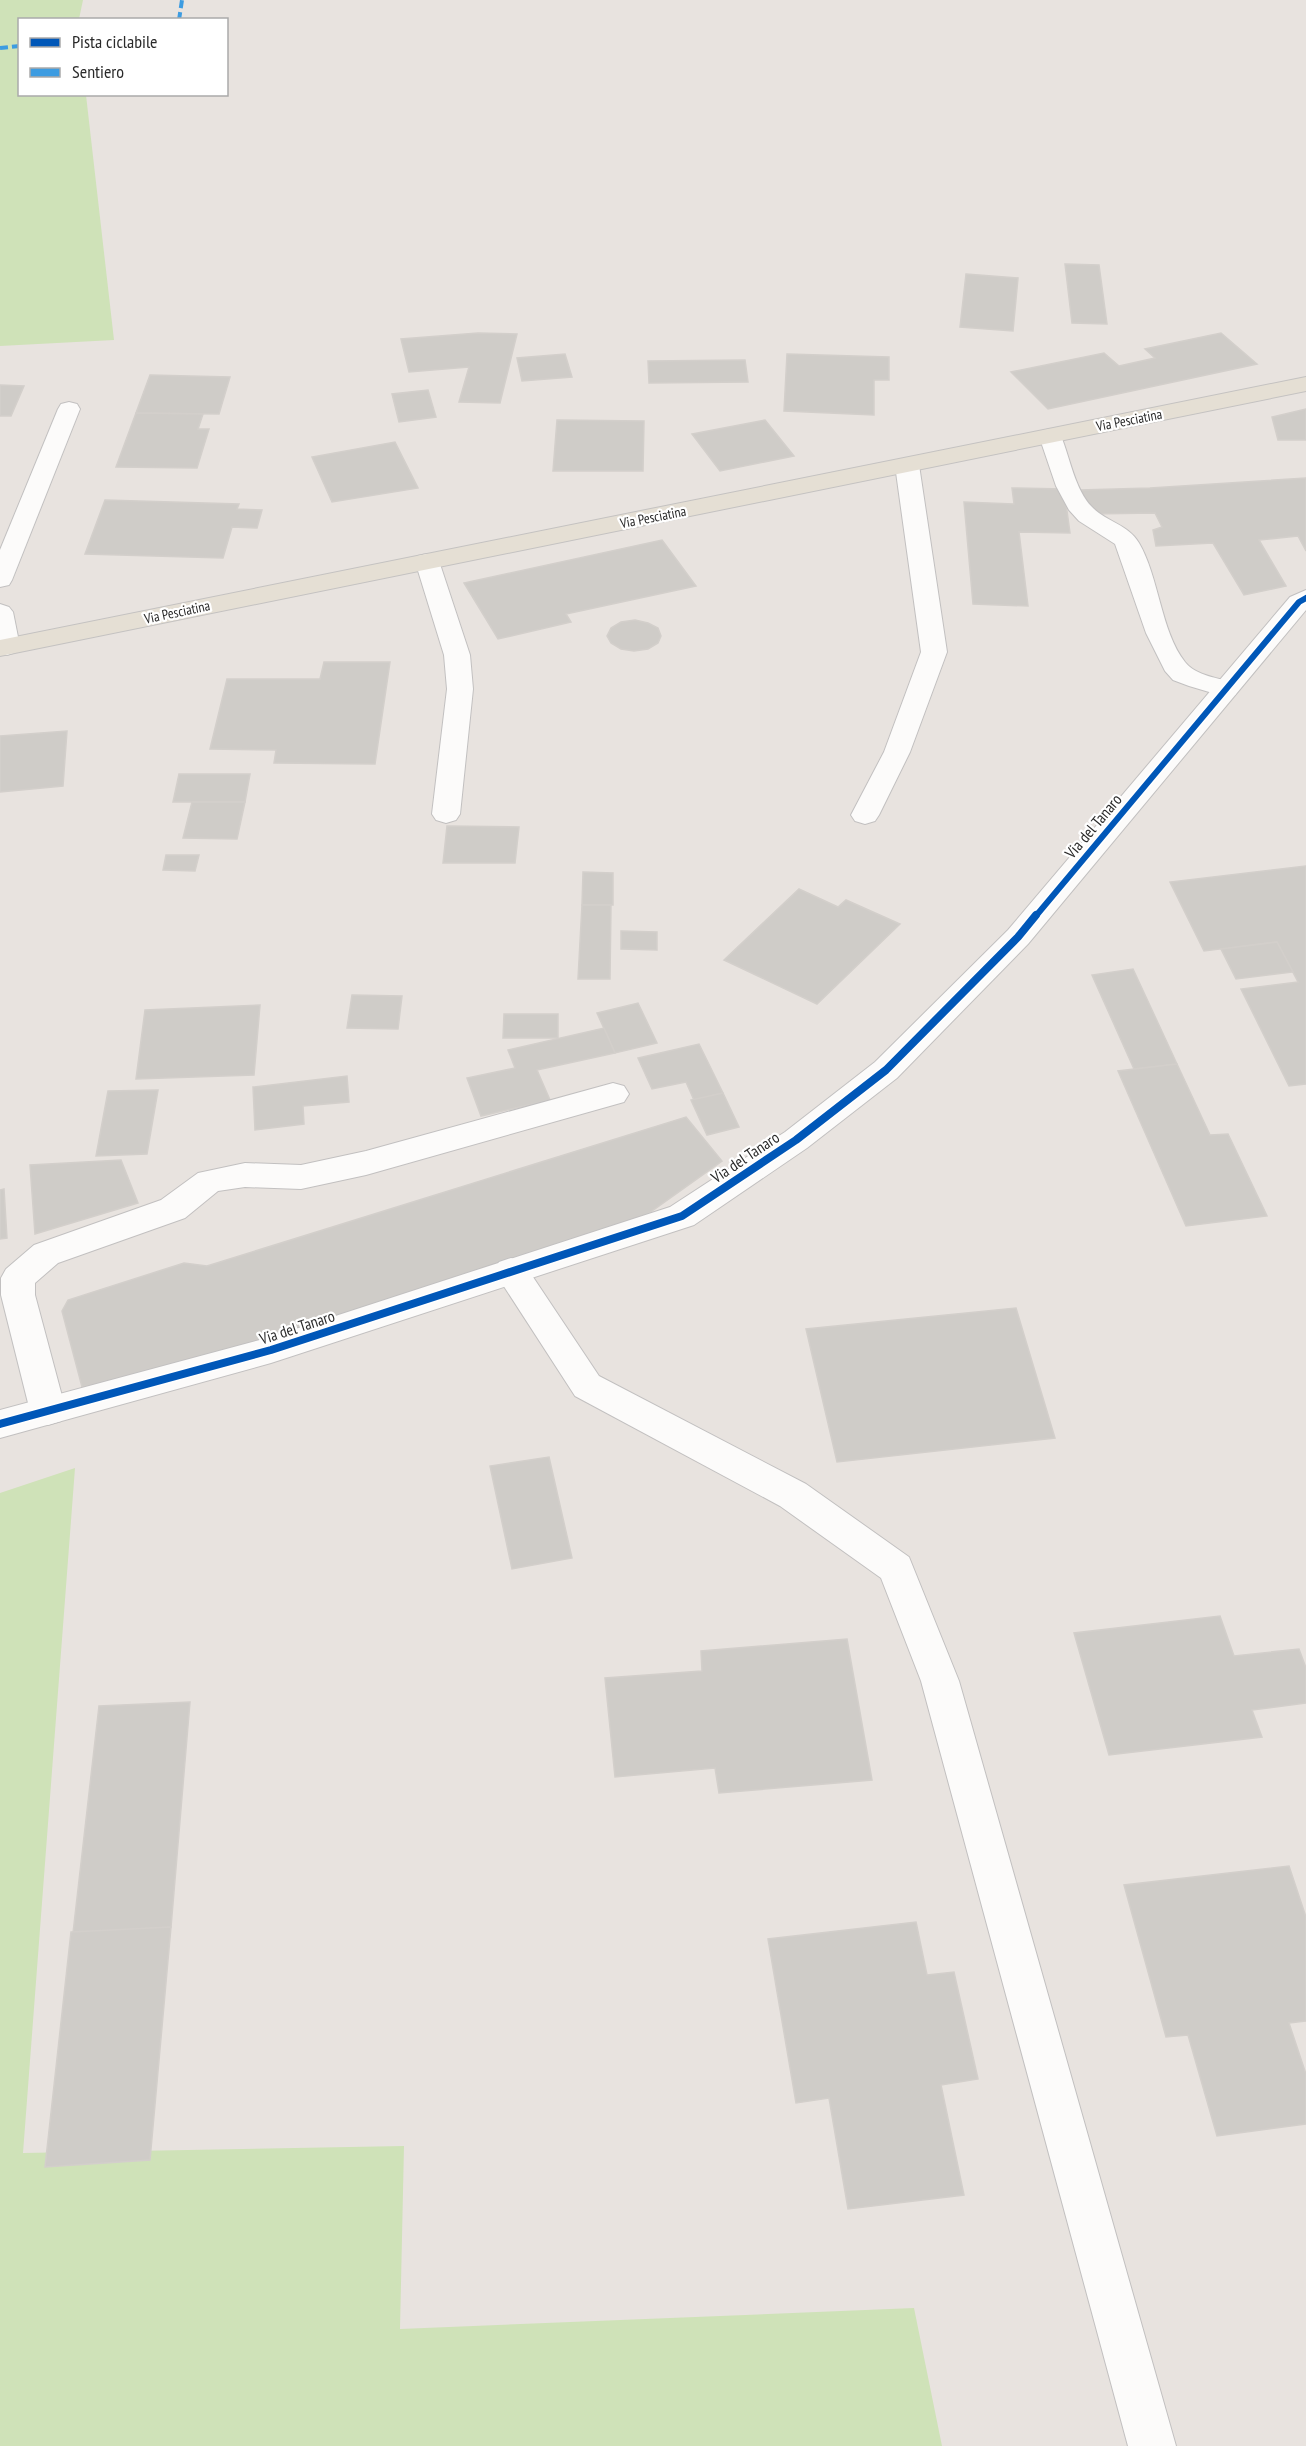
<svg xmlns="http://www.w3.org/2000/svg" width="1306" height="2446" font-family="'PT Sans Narrow',sans-serif">
	<style>
		.green { fill: #cfe2b8 }
		.building { fill: #cfccc8; stroke: #d3cfcb; stroke-width: 1.5 }
		.lines { fill: none; stroke-linecap: round; stroke-linejoin: round }
		.lane-casing { stroke: #c2c0c0; stroke-width: 2 }
		.street-casing { stroke: #c2c0c0; stroke-width: 2 }
		.primary-casing { stroke: #c4c2c1; stroke-width: 2 }
		.lane { fill: #fcfbfa; fill-rule: evenodd }
		.street { fill: #fcfbfa; fill-rule: evenodd }
		.primary { fill: #e5dfd4; fill-rule: evenodd }
		.quiet { stroke: #3d9ce1; stroke-width: 4; stroke-dasharray: 8 4; stroke-linecap: butt }
		.cycleway-far1-casing { stroke: #fff; stroke-width: 9 }
		.cycleway-casing { stroke: #fff; stroke-width: 11 }
		.cycleway-far1 { stroke: #0057b8; stroke-width: 6 }
		.cycleway { stroke: #0057b8; stroke-width: 8 }
		.labels { text-anchor: middle; dominant-baseline: central; stroke-width: 4.5; stroke-linejoin: round; paint-order: stroke }
		.far-street-label { font-size: 14px; fill: #2a2a2a; stroke: #fff }
		.street-label { font-size: 16px; fill: #2a2a2a; stroke: #fff }
	</style>
	<rect width="100%" height="100%" fill="#e8e3df"/>
	<!-- green -->
	<g class="green">
		<path d="M0 0H83L79 19 20 20V94L86 95 114 340 0 346Z"/>
		<path d="M75 1468 23 2153 404 2146 400 2329 914 2308 942 2446H0V1493Z"/>
	</g>
	<!-- building -->
	<g class="building">
		<path d="M1065 264 1099 265 1107 324 1072 323Z"/>
		<path d="M966 274 1018 278 1013 331 960 327Z"/>
		<path d="M478 333 517 334 500 403 459 402 469 367 409 372 401 339Z"/>
		<path d="M1221 333 1257 364 1048 409 1011 372 1104 353 1119 366 1155 358 1145 349Z"/>
		<path d="M565 354 572 377 522 381 517 358Z"/>
		<path d="M787 354 889 357V380H874V415L784 411Z"/>
		<path d="M745 360 748 382 649 383 648 361Z"/>
		<path d="M150 375 230 377 219 414 136 413Z"/>
		<path d="M0 385 24 386 11 416H0Z"/>
		<path d="M428 390 436 417 399 422 392 394Z"/>
		<path d="M1306 409V440H1278L1272 417Z"/>
		<path d="M136 413 203 414 198 429H209L197 468 116 467Z"/>
		<path d="M557 420 644 421 643 471H553Z"/>
		<path d="M765 420 794 456 720 471 692 434Z"/>
		<path d="M395 442 418 488 332 502 312 457Z"/>
		<path d="M1306 478V551L1298 536 1259 540 1286 586 1244 595 1213 543 1156 546 1153 530 1162 527 1155 513 1090 514 1080 490 1150 488Z"/>
		<path d="M1012 488 1064 489 1070 533 1019 532 1028 606 973 604 964 502 1014 504Z"/>
		<path d="M105 500 239 504 237 509 262 510 257 528 232 527 223 558 85 554Z"/>
		<path d="M662 540 696 586 566 614 571 622 498 639 464 583Z"/>
		<path d="M635 620 648 623 658 628 661 636 658 643 648 649 634 651 621 649 611 643 607 636 611 628 621 622Z"/>
		<path d="M324 662H390L375 764 274 763 276 750 210 749 227 679H320Z"/>
		<path d="M67 731 63 786 0 792V736Z"/>
		<path d="M179 774H250L245 802H173Z"/>
		<path d="M192 802H245L237 839 183 838Z"/>
		<path d="M447 826 519 827 515 863H443Z"/>
		<path d="M166 855H199L195 871 163 870Z"/>
		<path d="M1306 866V1084L1289 1086 1241 989 1298 982 1277 942 1204 951 1170 882Z"/>
		<path d="M583 872 613 873V905H582Z"/>
		<path d="M799 889 838 907 846 900 900 924 817 1004 724 960Z"/>
		<path d="M582 905H611L610 979H578Z"/>
		<path d="M621 931 657 932V950L621 949Z"/>
		<path d="M1277 942 1293 972 1236 979 1221 949Z"/>
		<path d="M1133 969 1177 1064 1134 1069 1092 975Z"/>
		<path d="M352 995 402 996 398 1029 347 1028Z"/>
		<path d="M638 1003 657 1043 615 1053 597 1013Z"/>
		<path d="M260 1005 254 1075 136 1079 145 1010Z"/>
		<path d="M504 1014H558V1038H503Z"/>
		<path d="M604 1028 615 1053 537 1070 550 1100 481 1116 467 1078 515 1068 508 1050Z"/>
		<path d="M699 1044 723 1093 694 1100 686 1082 652 1089 638 1058Z"/>
		<path d="M1177 1064 1210 1135 1228 1134 1267 1216 1186 1226 1118 1071Z"/>
		<path d="M347 1076 349 1102 303 1106 304 1124 255 1130 253 1087Z"/>
		<path d="M158 1090 147 1154 96 1156 108 1091Z"/>
		<path d="M723 1093 739 1127 707 1135 691 1100Z"/>
		<path d="M686 1117 722 1161 649 1213 598 1236 226 1351 201 1356 196 1365 82 1387 62 1311 68 1300 184 1263 207 1266Z"/>
		<path d="M121 1160 138 1203 35 1234 30 1165Z"/>
		<path d="M4 1189 7 1238 0 1239V1190Z"/>
		<path d="M1016 1308 1055 1438 837 1462 806 1329Z"/>
		<path d="M549 1457 572 1558 512 1569 490 1466Z"/>
		<path d="M1220 1616 1234 1656 1299 1649 1306 1668V1703L1252 1710 1262 1737 1109 1755 1074 1633Z"/>
		<path d="M847 1639 872 1780 719 1793 715 1768 615 1777 605 1678 702 1671 701 1651Z"/>
		<path d="M190 1702 171 1927 73 1933 99 1706Z"/>
		<path d="M1289 1866 1306 1917V2021L1289 2023 1306 2074V2124L1217 2136 1188 2035 1166 2037 1124 1885Z"/>
		<path d="M916 1922 927 1975 954 1972 978 2079 941 2085 964 2195 848 2209 829 2098 796 2103 768 1939Z"/>
		<path d="M171 1927 150 2160 45 2167 71 1932Z"/>
	</g>
	<g class="lines">
		<defs>
			<g id="lane">
				<path d="M69 402 77 404 80 409 12 580 9 585 0 587V550L58 409 61 404Z"/>
				<path d="M1050 429 1058 431 1061 436C1070 458 1075 490 1092 507 1106 522 1128 524 1139 543 1159 577 1161 632 1185 662 1196 676 1219 678 1235 683L1239 689 1235 695 1226 697 1189 686 1173 680 1165 671 1146 633 1115 544 1079 521 1069 510 1056 486 1039 436 1042 431Z"/>
				<path d="M907 458 915 460 919 465 947 652 910 752 879 815 875 821 865 824 855 821 851 815 884 752 921 652 895 465 899 460Z"/>
				<path d="M427 554 436 556 439 561 470 655 473 689 460 814 456 820 446 823 436 820 432 814 447 689 444 655 415 561 418 556Z"/>
				<path d="M0 604 9 607 13 612 20 647 16 652 7 655 0 653Z"/>
				<path d="M613 1083 624 1086 629 1094 624 1102 366 1175 301 1189 245 1187 218 1191 185 1218 58 1263 35 1283V1295L66 1411 61 1421 48 1425 35 1421 30 1411 1 1295V1278L6 1269 34 1245 161 1200 198 1173 245 1163 301 1165 366 1151Z"/>
				<path d="M511 1258 523 1262 599 1376 806 1484 909 1557 959 1681 1176 2446H1128L921 1681 881 1578 780 1506 575 1396 494 1271 499 1262Z"/>
			</g>
			<path id="street" d="M1306 590V610L1028 944 897 1078 807 1148 694 1225 271 1363 0 1438V1410L271 1337 670 1207 785 1132 875 1062 1008 930 1290 597Z"/>
			<path id="primary" d="M1306 377V391L0 656V640Z"/>
		</defs>
		<!-- lane casing -->
		<use href="#lane" class="lane-casing"/>
		<!-- street casing -->
		<use href="#street" class="street-casing"/>
		<!-- primary casing -->
		<use href="#primary" class="primary-casing"/>
		<!-- lane -->
		<use href="#lane" class="lane"/>
		<!-- street -->
		<use href="#street" class="street"/>
		<!-- primary -->
		<use href="#primary" class="primary"/>
		<!-- quiet -->
		<g class="quiet">
			<path d="M179 20 182 0"/>
			<path d="M0 48 20 46"/>
		</g>
		<defs>
			<path id="cycleway-far1" d="M1035 917 1299 602 1306 598"/>
			<path id="cycleway" d="M0 1424 271 1350 682 1216 796 1140 886 1070 1018 937 1036 915"/>
		</defs>
		<!-- cycleway-far1 casing -->
		<use href="#cycleway-far1" class="cycleway-far1-casing"/>
		<!-- cycleway casing -->
		<use href="#cycleway" class="cycleway-casing"/>
		<!-- cycleway-far1 -->
		<use href="#cycleway-far1" class="cycleway-far1"/>
		<!-- cycleway -->
		<use href="#cycleway" class="cycleway"/>
	</g>
	<g class="labels">
		<!-- far-street labels -->
		<g class="far-street-label">
			<text transform="translate(1129 420) rotate(-11)">Via Pesciatina</text>
			<text transform="translate(653 517) rotate(-11)">Via Pesciatina</text>
			<text transform="translate(177 612) rotate(-12)">Via Pesciatina</text>
		</g>
		<!-- street labels -->
		<g class="street-label">
			<text transform="translate(1093 826) rotate(-50)">Via del Tanaro</text>
			<text transform="translate(745 1157) rotate(-34)">Via del Tanaro</text>
			<text transform="translate(297 1327) rotate(-18)">Via del Tanaro</text>
		</g>
	</g>
	<!-- legend -->
	<rect x="18" y="18" width="210" height="78" fill="#ffffff" stroke="#aaaaaa" stroke-width="1.5"/>
	<rect x="30" y="38" width="30" height="9" fill="#0057b8" stroke="#aaaaaa" stroke-width="1.5"/>
	<text x="72" y="48" font-size="18" fill="#2a2a2a">Pista ciclabile</text>
	<rect x="30" y="68" width="30" height="9" fill="#3d9ce1" stroke="#aaaaaa" stroke-width="1.5"/>
	<text x="72" y="78" font-size="18" fill="#2a2a2a">Sentiero</text>
</svg>
